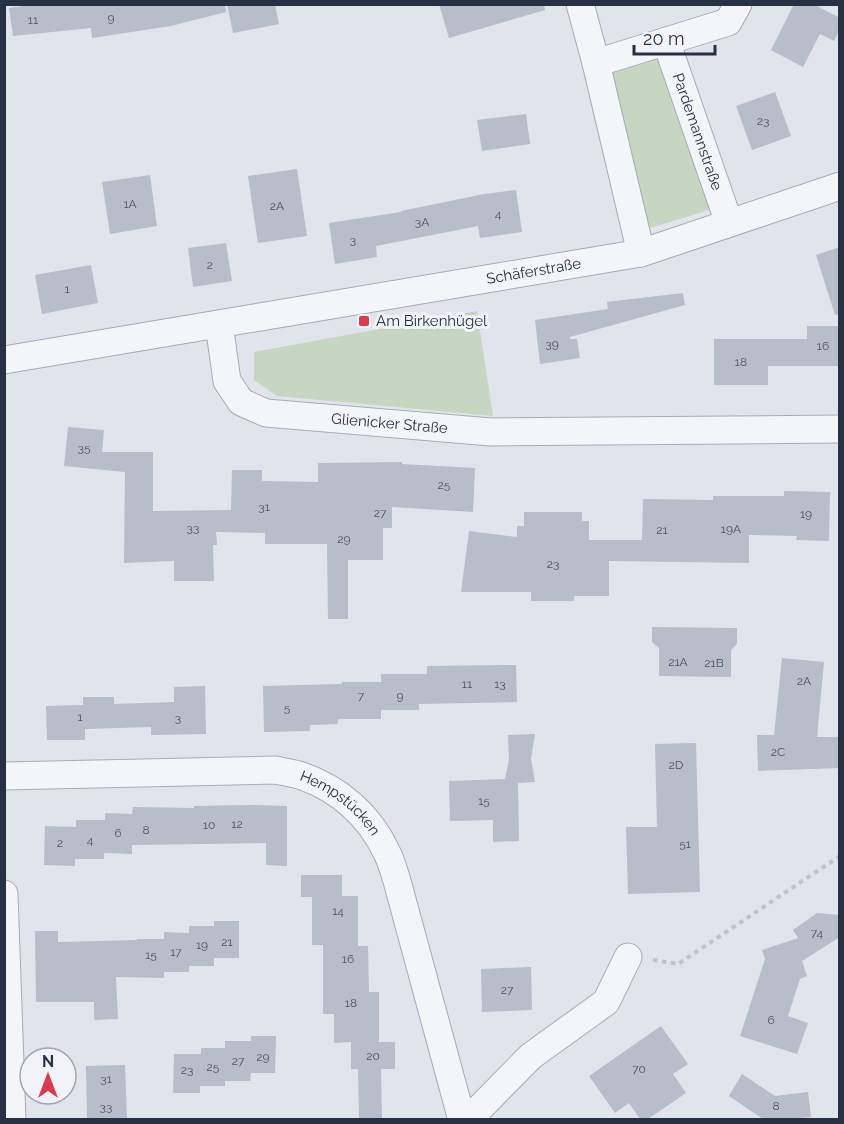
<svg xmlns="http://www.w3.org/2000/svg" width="844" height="1124" font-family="Raleway,sans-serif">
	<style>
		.green { fill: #c6d6c1 }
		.building { fill: #b7bdc9 }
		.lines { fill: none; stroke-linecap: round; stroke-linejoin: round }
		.minor-casing { stroke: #a5abb6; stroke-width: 29 }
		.path { stroke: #bfc2ca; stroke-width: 4; stroke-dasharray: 4.5 4.5; stroke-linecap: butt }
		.minor { stroke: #f4f5f9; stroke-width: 27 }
		.poi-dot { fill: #db3a4e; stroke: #f1f3f8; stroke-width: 2 }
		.labels { text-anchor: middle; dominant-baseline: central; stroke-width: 6; stroke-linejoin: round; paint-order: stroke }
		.number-label { font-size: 12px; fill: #4b5465 }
		.street-label { font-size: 15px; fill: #273144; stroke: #f1f3f8 }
		.poi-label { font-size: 15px; fill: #273144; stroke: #f1f3f8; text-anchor: start }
	</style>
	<rect width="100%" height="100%" fill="#e1e4eb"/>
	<!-- green -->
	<g class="green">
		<path d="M658 54 712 209 647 229 612 72Z"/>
		<path d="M477 311 493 416 277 396 254 380V352Z"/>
	</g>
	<!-- building -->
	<g class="building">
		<path d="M37 4H225L226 12 171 26 92 38 91 28 13 36 9 8Z"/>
		<path d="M227 4H275L279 24 233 33Z"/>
		<path d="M439 4H544L545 10 449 38Z"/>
		<path d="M794 4H813L840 18V29L834 41 820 34 803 67 771 50Z"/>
		<path d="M775 92 791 136 752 150 736 106Z"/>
		<path d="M526 114 530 144 482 151 477 120Z"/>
		<path d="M297 169 307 236 258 243 248 176Z"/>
		<path d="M150 175 157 226 110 234 102 182Z"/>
		<path d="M516 190 522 232 480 238 478 226 376 246 377 257 335 264 329 223 401 212V211L484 194Z"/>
		<path d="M226 243 232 281 193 287 188 248Z"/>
		<path d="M840 247V314L835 315 816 255Z"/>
		<path d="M91 265 98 303 42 314 35 275Z"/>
		<path d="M683 293 685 305 570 337V339H577L580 358 540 364 535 320 608 309 607 302Z"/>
		<path d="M807 326H840V366H768V385H714V339H807Z"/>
		<path d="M68 427 104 430 102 452H153V511L231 510 232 470H262V481L318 482V463L402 462V464L475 468 473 512 392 507V528H383V560H348V619H328L327 544H265V533L216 532 217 545H213L214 581H174V561L124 563 125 472 64 466Z"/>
		<path d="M784 491 830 492 829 541 796 540 797 536 749 535V563L609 561V596H574V601H531V592H461L469 531 517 537V526H524V512H582V521H589V540H642L643 499 713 500V496H784Z"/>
		<path d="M652 627 737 628V644L731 650V677L659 676V648L652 642Z"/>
		<path d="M782 658 824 662 817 737H840V768L758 771 757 735H774Z"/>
		<path d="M516 665 517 702 419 704V710H381V719H338V724L310 725V731L264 732 263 686 342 684V682H381V674H427V666Z"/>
		<path d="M205 686 206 734 151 735V727L85 729V740H47L46 706 83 705V697H114V704L174 702V687Z"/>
		<path d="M535 734 531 759 535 782 518 783 519 841 493 842V820L450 821 449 781 505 779 509 760 508 735Z"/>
		<path d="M696 743 700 892 628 894 626 827H657L655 744Z"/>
		<path d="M251 805 287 806V866L266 865V843L132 845V854L104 853V859H75V866L44 865 45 826 76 827V820H105V813L132 814 133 807 194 808V806Z"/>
		<path d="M301 875H342V896H358V946H368L369 992H379V1042H395V1069H381L382 1119H359L358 1069H351V1042L334 1043V1014H323V945H312V897H301Z"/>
		<path d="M817 913 840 915V937L802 961 807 976 800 979 788 1016 808 1023 797 1054 740 1036 765 959 762 950 798 938 793 930Z"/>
		<path d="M214 921H239V958H214V966H189V972H164V978L116 977 118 1019 94 1020V1002H36L35 931H58V942L137 940V939H164V932L189 933V926H214Z"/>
		<path d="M531 967 532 1010 482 1012 481 969Z"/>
		<path d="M661 1026 688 1064 673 1074 686 1093 648 1119H640L629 1103 615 1113 589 1076Z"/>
		<path d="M251 1036H276L275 1073H251L250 1081H225V1086H200V1093H173L174 1054H201V1048H225V1041H251Z"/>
		<path d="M125 1065 127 1119H87L86 1066Z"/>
		<path d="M742 1074 775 1096 808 1092 811 1117 786 1119H763L729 1096Z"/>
	</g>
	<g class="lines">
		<defs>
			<g id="minor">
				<path d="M580 4 596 63 641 253"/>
				<path id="s1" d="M666 41 729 223"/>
				<path d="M596 63 728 22 738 4"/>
				<path id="s2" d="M219 324 227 381 241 402 266 413 491 432 840 429"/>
				<path id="s3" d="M4 360 641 253 840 186"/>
				<path id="s4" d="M4 776 275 770C284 772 293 773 302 776 339 789 369 815 386 851 391 860 394 871 397 881L462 1120"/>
				<path d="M4 894 12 1120"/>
				<path d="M468 1120 531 1056 606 1002 628 957"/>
			</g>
		</defs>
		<!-- minor casing -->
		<use href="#minor" class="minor-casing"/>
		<!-- path -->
		<path class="path" d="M653 960 678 964 840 856"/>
		<!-- minor -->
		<use href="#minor" class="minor"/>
	</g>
	<!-- markers -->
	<rect class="poi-dot" x="358" y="315" width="12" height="12" rx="3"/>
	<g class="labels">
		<!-- number labels -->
		<g class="number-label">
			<text x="111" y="18">9</text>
			<text x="33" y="20">11</text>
			<text x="763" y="121">23</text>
			<text x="130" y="204">1A</text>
			<text x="277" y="206">2A</text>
			<text x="498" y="214">4</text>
			<text x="422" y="222">3A</text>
			<text x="353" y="240">3</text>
			<text x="210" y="265">2</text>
			<text x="67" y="289">1</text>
			<text x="552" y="344">39</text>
			<text x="823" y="346">16</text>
			<text x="741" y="362">18</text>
			<text x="84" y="448">35</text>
			<text x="444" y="485">25</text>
			<text x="264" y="507">31</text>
			<text x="380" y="513">27</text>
			<text x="806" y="514">19</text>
			<text x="193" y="528">33</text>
			<text x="731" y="529">19A</text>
			<text x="662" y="530">21</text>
			<text x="344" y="539">29</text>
			<text x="553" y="564">23</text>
			<text x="678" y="662">21A</text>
			<text x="714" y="663">21B</text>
			<text x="804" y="681">2A</text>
			<text x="467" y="684">11</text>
			<text x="500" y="684">13</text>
			<text x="361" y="696">7</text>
			<text x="400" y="696">9</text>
			<text x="287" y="708">5</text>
			<text x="80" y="717">1</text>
			<text x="178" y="718">3</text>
			<text x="778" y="752">2C</text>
			<text x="676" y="765">2D</text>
			<text x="484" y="801">15</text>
			<text x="237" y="824">12</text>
			<text x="209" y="825">10</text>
			<text x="146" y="830">8</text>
			<text x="118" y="833">6</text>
			<text x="90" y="840">4</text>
			<text x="60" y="843">2</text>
			<text x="685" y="844">51</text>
			<text x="338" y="911">14</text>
			<text x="817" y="933">74</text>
			<text x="227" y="942">21</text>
			<text x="202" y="945">19</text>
			<text x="176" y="952">17</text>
			<text x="151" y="955">15</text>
			<text x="348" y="959">16</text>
			<text x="507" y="990">27</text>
			<text x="351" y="1003">18</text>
			<text x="771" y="1020">6</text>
			<text x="373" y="1056">20</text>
			<text x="263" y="1057">29</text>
			<text x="238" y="1061">27</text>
			<text x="213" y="1067">25</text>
			<text x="639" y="1069">70</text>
			<text x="187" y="1070">23</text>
			<text x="106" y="1079">31</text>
			<text x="776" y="1106">8</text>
			<text x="106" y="1107">33</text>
		</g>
		<!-- street labels -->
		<g class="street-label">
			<text stroke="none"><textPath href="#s1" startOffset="96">Pardemannstraße</textPath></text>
			<text stroke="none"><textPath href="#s3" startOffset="537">Schäferstraße</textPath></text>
			<text stroke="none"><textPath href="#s2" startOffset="234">Glienicker Straße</textPath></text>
			<text stroke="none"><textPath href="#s4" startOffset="346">Hempstücken</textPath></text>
		</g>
		<!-- poi labels -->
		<g class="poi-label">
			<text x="376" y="321">Am Birkenhügel</text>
		</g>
	</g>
	<!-- border -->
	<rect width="844" height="1124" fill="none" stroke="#273144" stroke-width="12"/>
	<!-- north arrow -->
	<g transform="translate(48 1076)"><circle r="28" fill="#f1f3f8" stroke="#a0a5b0" stroke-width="1.5"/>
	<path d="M0-4.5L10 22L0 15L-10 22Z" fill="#db3a4e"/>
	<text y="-9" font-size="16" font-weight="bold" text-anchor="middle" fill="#273144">N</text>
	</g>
	<!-- scale -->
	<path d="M634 45v9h81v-9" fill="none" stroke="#273144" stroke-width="3"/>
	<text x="643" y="45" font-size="18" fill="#273144" stroke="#f1f3f8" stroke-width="4.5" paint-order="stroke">20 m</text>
</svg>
